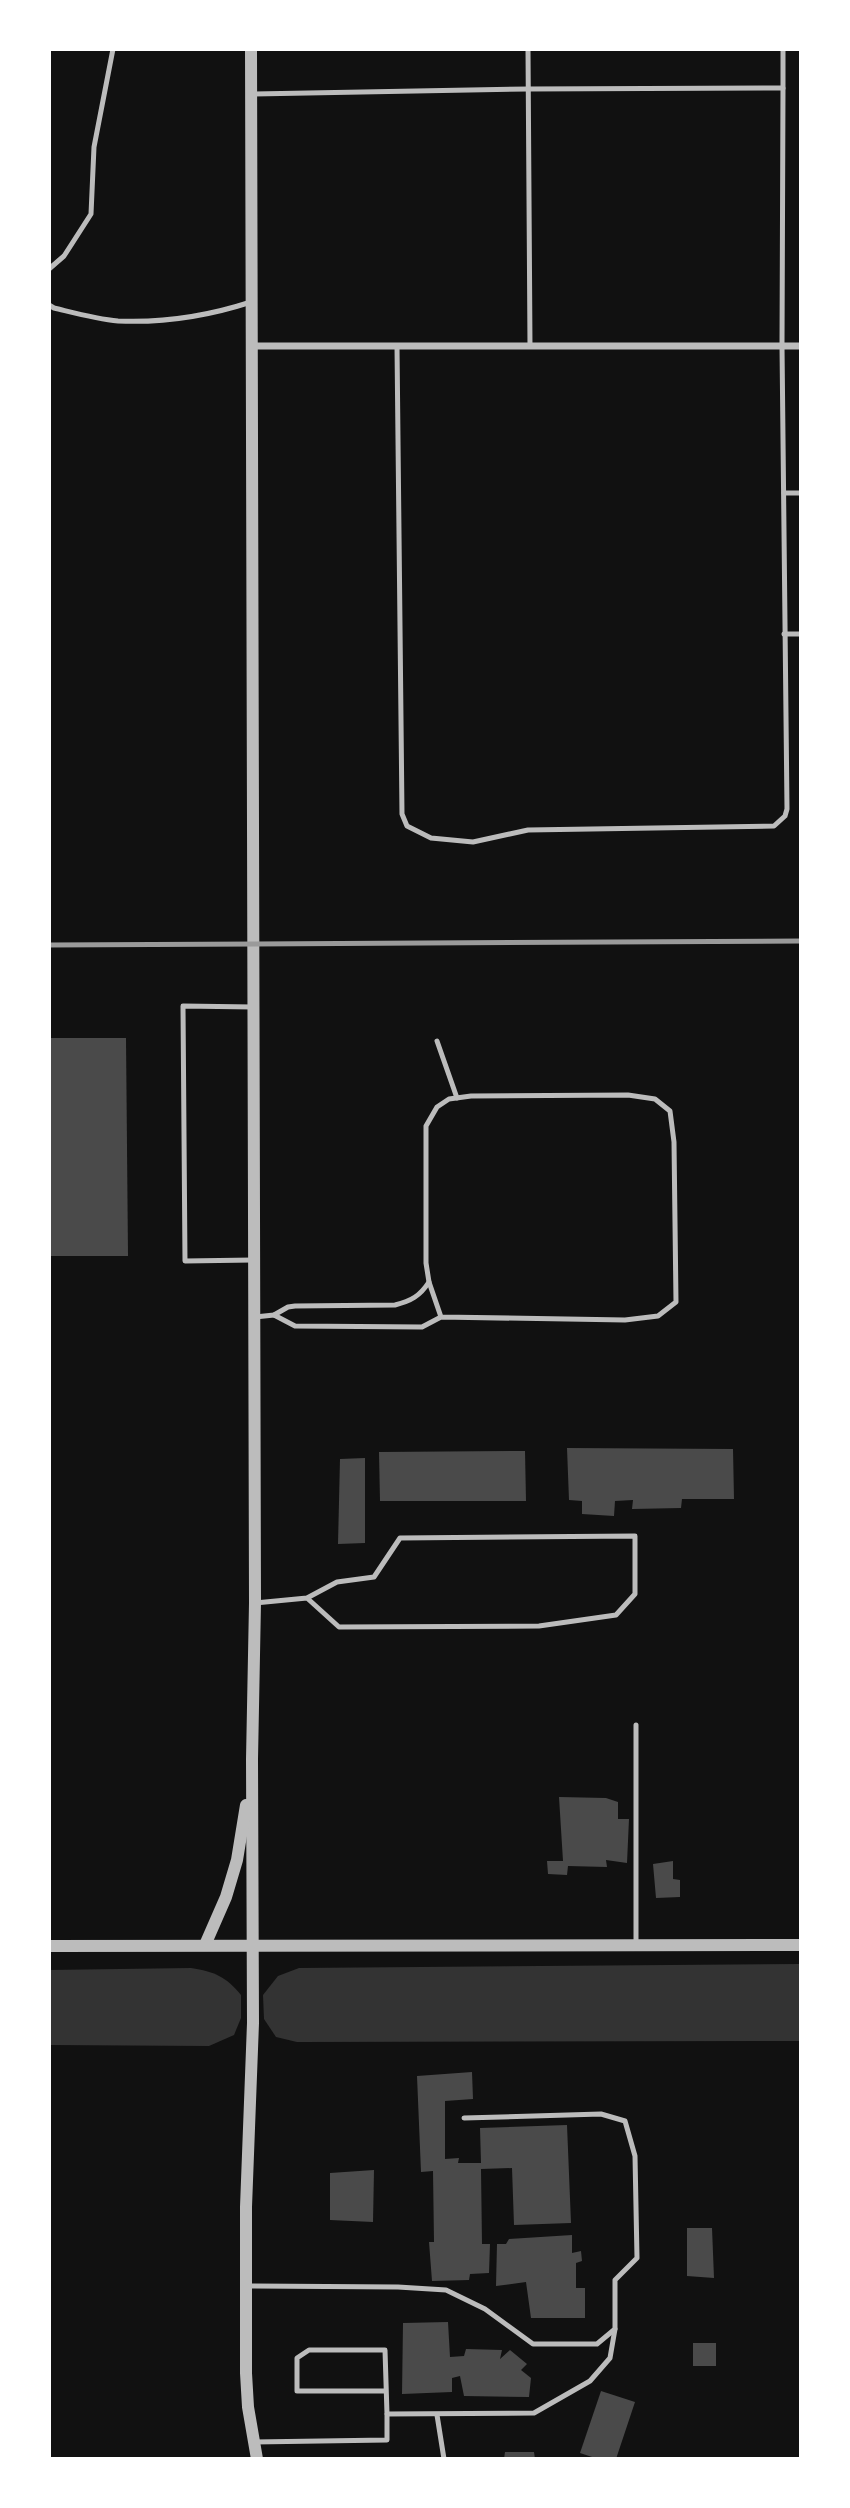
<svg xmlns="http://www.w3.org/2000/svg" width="850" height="2508" font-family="'Libre Baskerville',serif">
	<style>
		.water { fill: #333 }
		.building { fill: #4a4a4a }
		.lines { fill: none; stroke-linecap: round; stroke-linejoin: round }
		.service { stroke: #bcbcbc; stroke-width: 5 }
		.minor { stroke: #bcbcbc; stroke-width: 7 }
		.tertiary { stroke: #bcbcbc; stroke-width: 12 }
		.rail { stroke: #9a9a9a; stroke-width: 5 }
	</style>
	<rect width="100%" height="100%" fill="#111"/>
	<!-- water -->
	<g class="water">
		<path d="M801 1964V2041L297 2042 276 2037 264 2019 263 1995 278 1976 299 1968Z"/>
		<path d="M191 1968C215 1972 225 1976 241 1995V2018L234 2035 209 2046 49 2045V1970Z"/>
	</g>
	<!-- building -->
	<g class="building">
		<path d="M49 1038H126L128 1256H49Z"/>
		<path d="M567 1448 733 1449 734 1499H682L681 1508 632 1509 633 1500 615 1501 614 1516 582 1514V1501L569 1500Z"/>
		<path d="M525 1451 526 1501H380L379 1452Z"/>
		<path d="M365 1458V1543L338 1544 340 1459Z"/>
		<path d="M559 1797 606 1798 618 1802V1819H629L627 1863 606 1860 607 1867 568 1866 567 1875 548 1874 547 1861H563Z"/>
		<path d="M673 1861V1879L680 1880V1897L656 1898 653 1864Z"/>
		<path d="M472 2072 473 2099 445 2101V2159L459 2158 458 2163H481L480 2128 567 2125 571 2223 514 2225 512 2168 481 2169 482 2244H490L489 2273 470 2274 469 2280 432 2281 429 2242H434L433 2171 421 2172 417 2076Z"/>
		<path d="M374 2170 373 2222 330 2220V2173Z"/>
		<path d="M687 2228H712L714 2278 687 2276Z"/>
		<path d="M572 2235V2253L581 2251 582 2261 576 2263V2288H585V2318H531L526 2282 496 2286 497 2244H506L509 2239Z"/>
		<path d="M448 2322 450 2357 464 2356 466 2349 502 2350 500 2359 510 2350 527 2364 521 2370 531 2378 529 2397 464 2396 460 2376 452 2378V2392L402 2394 403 2323Z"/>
		<rect x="693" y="2343" width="23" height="23"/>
		<path d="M601 2391 635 2402 616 2459H598L580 2453Z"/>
		<path d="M505 2452H534L535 2459H504Z"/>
	</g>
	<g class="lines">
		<!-- service -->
		<g class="service">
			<path d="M528 49 530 346"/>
			<path d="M783 49V88"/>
			<path d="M251 94 528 89 783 88 782 346 787 809 785 816 774 826 528 830 473 842 431 838 407 826 402 814 397 346"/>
			<path d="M49 269 64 256 91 214 94 147 113 49"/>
			<path d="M49 305 54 308C75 313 97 319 118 321 163 323 208 316 251 302"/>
			<path d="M784 493H801"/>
			<path d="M784 634H801"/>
			<path d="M253 1007 183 1006 185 1261 253 1260"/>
			<path d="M437 1041 457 1098"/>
			<path d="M274 1315 295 1326 422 1327 441 1317 625 1320 658 1316 676 1302 674 1142 670 1111 655 1099 628 1095 471 1096 449 1099 437 1107 426 1126V1263L429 1282 441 1317"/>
			<path d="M255 1317 274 1315 288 1307 295 1306 395 1305C411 1301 420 1296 429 1282"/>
			<path d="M255 1603 307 1598 337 1582 374 1577 400 1538 635 1536V1594L616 1615 539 1626 339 1627 307 1598"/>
			<path d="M636 1945V1725"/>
			<path d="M247 2286 398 2287 446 2290 485 2309 533 2344H597L615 2329V2280L637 2258 635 2156 625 2121 601 2114 464 2118"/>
			<path d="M386 2391H297V2358L309 2350H385L387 2414"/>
			<path d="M437 2415 444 2459"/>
			<path d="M254 2442 387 2440V2414L534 2413 590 2381 610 2358 615 2329"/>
		</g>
		<!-- minor -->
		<path class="minor" d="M251 346H801"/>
		<!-- tertiary -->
		<g class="tertiary">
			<path d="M251 49 255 1603 252 1759 253 2023 246 2207V2373L248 2407 257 2459"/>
			<path d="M205 1945 226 1897 237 1860 246 1805"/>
			<path d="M49 1946 801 1945"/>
		</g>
		<!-- rail -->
		<path class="rail" d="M49 945 801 941"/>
	</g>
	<!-- border -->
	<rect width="850" height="2508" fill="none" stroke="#ffffff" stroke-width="102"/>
</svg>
